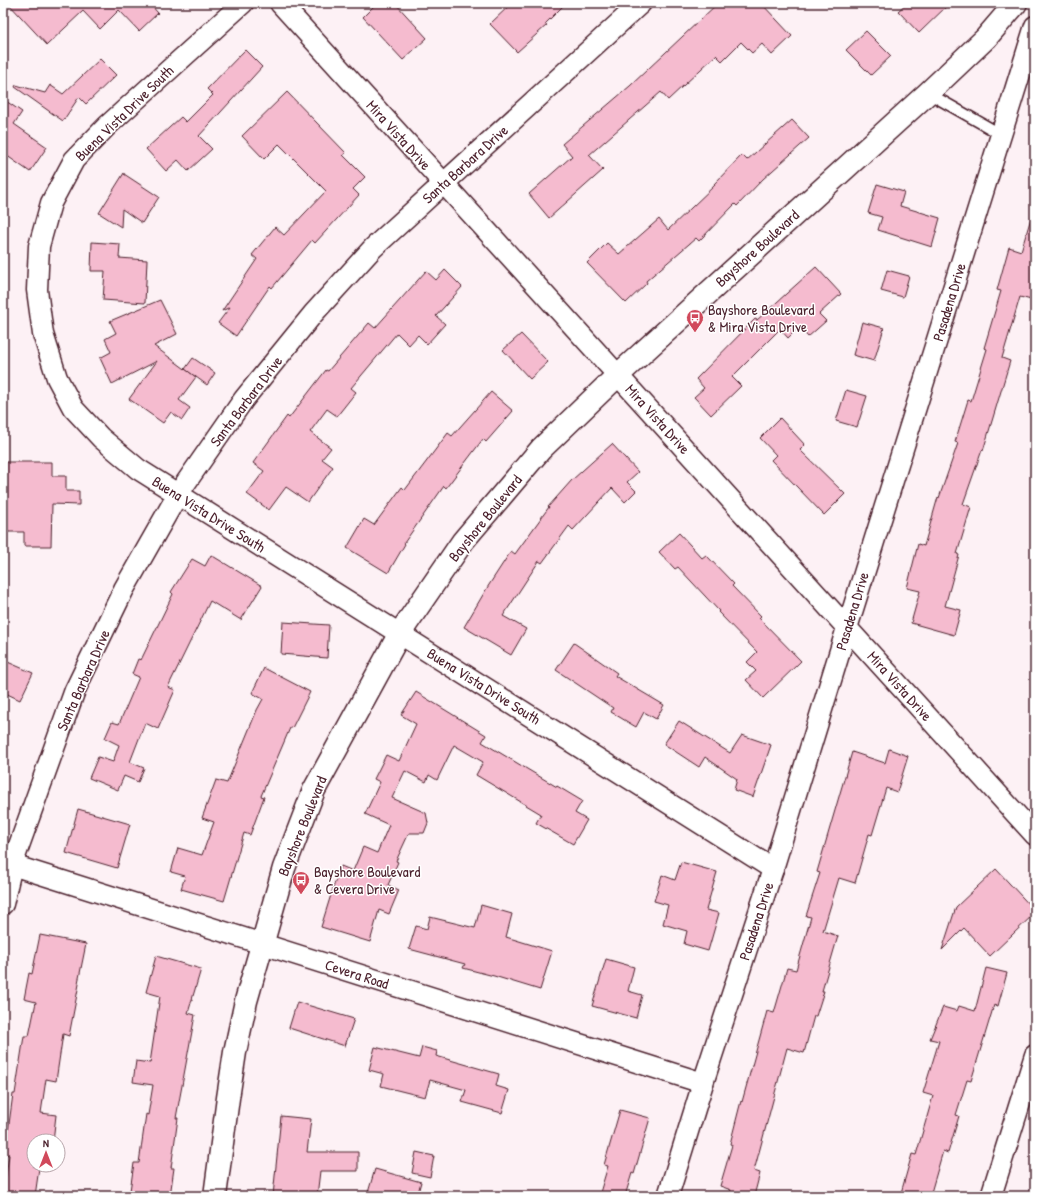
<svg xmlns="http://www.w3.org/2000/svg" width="1038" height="1199" font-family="'Patrick Hand',sans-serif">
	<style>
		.building { fill: #f5bbcf; stroke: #4a1f2b }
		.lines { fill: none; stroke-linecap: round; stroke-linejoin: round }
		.service-casing { stroke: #4a1f2b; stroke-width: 13 }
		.minor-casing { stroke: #4a1f2b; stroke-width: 23 }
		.secondary-casing { stroke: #4a1f2b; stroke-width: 25 }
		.service { stroke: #fff; stroke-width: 10 }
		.minor { stroke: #fff; stroke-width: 20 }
		.secondary { stroke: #fff; stroke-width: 22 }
		.labels { text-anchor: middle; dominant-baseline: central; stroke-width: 3; stroke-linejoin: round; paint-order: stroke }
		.street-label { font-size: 15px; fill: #4a1f2b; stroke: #fff }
		.poi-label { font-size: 15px; fill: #4a1f2b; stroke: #fff; text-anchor: start }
	</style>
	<rect width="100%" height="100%" fill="#fdf1f5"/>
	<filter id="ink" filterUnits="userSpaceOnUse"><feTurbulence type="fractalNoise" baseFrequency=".025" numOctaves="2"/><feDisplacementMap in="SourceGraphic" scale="8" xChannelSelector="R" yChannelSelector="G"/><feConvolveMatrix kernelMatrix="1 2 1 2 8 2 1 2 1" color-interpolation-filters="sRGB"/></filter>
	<g filter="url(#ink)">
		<!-- building -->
		<g class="building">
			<path d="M8 3H149L158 13 139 31 119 10 100 29 83 11 47 45Z"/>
			<path d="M377 3H395L427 38 403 60 363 17Z"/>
			<path d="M512 3H566L545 24 547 25 517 52 490 24Z"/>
			<path d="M718 3H761L792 36 772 55 762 44 752 53 741 42 722 61 716 55 668 100 661 92 589 155 603 170 549 218 529 194 572 156 562 144 630 86Z"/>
			<path d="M907 3H950L919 33 898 11Z"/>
			<path d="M866 31 891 56 871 75 846 50Z"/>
			<path d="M245 50 262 67 199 136 212 149 188 171 178 160 166 171 146 149 181 117 186 122 213 95 207 89Z"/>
			<path d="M100 59 116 75 86 104 79 97 63 121 15 87 16 85 45 93 50 85 63 94Z"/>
			<path d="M287 92 346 153 343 155 365 177 353 189 359 195 315 243 312 240 272 288 270 286 236 336 218 323 230 307 222 311 257 259 252 255 275 227 284 235 326 191 279 144 264 159 242 136Z"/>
			<path d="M3 99 22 112 14 124 47 147 30 172 3 153Z"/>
			<path d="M792 120 809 138 763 179 737 206 735 204 699 241 696 238 646 281 647 283 626 303 587 263 607 243 619 254 659 219 668 230 715 185 714 184 742 155 747 160Z"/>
			<path d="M124 173V174L159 197 142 223 122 209 121 227 99 213Z"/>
			<path d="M877 184 904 192 900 206 940 218 932 247 878 230 882 217 868 213Z"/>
			<path d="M1031 218 1035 219V301L1020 297 1002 358 1010 361 983 451 982 450 963 504 971 507 957 554 959 555 945 606 961 610 954 635 911 623 920 591 907 588 918 544 924 546 938 497 939 498 958 443 955 442 968 400 971 401 987 349 984 348 1001 291 997 290 1009 247 1021 251Z"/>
			<path d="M92 242 120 244 119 258 147 260 145 303 103 300 105 271H91Z"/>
			<path d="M816 267 841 294 819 314 826 321 808 337 799 327 788 338 780 329 732 377 741 386 711 415 694 397 704 388 696 379 755 319 757 320Z"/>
			<path d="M445 270 462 287 436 316 445 324 427 344 418 335 409 345 397 333 351 388 356 392 337 416 327 409 310 432 331 448 322 459 333 467 308 502 286 487 269 510 247 494 264 471 253 463 287 416 289 418 326 370 328 371 369 323 375 328 426 271 436 280Z"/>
			<path d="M887 270 909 276 903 297 881 291Z"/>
			<path d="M160 300 177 334 154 346 196 377 179 400 190 408 182 420 171 412 163 423 129 399 157 361 112 384 100 358 111 352 105 339 116 333 110 321Z"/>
			<path d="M862 322 884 328 874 361 853 355Z"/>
			<path d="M521 334 548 362 530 379 503 350Z"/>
			<path d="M193 358 215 373 207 385 185 369Z"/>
			<path d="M846 390 867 396 857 427 836 421Z"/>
			<path d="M491 392 513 411 486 442 483 439 446 488 444 486 404 543 405 544 388 573 347 548 364 519 374 525 402 487 405 490 448 433 452 436Z"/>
			<path d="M780 418 805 445 800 450 845 494 824 515 771 460 776 455 760 438Z"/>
			<path d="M612 444 638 472 627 482 636 491 625 502 612 488 573 530 569 526 542 563 539 561 503 616 526 629 511 655 464 627 487 588 511 551 515 554 549 507H548L572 480Z"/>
			<path d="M3 462H52V476H66V491H79V505L52 504 51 546H24V532H3Z"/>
			<path d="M679 533 702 558 706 555 734 584 732 586 761 616 759 618 801 661 763 698 746 680 756 671 747 662 757 652 718 612 719 611 678 567 675 569 659 552Z"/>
			<path d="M211 555 262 586 241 620 210 601 168 687 175 690 158 729 145 723 130 762 144 768 138 782 124 776 118 790 89 778 98 757 113 762 119 745 105 738 112 722 119 724 139 677 132 674 138 659 141 660 173 594 171 592 192 559 205 566Z"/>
			<path d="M283 622 329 625 327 658 281 654Z"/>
			<path d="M574 643 617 673 615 676 664 705 656 719 644 712 636 727 611 712 613 708 556 670Z"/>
			<path d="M3 660 33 673 20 700 3 692Z"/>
			<path d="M264 668 310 692 292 728H290L261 796 264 797 250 835 244 833 224 901 181 889 185 876 171 872 178 848 202 855 214 822 202 818 216 780 227 783 257 710 263 699 252 693Z"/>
			<path d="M416 692 486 735 482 742 557 787V786L582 801 575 813 587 820 573 844 536 823 541 814 476 775 483 762 454 745 437 780 429 775 426 782 405 771 392 798 426 813 428 823 424 833H409L396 861 398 862 388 885 399 890 389 914 379 910 370 942 321 927 334 885 341 866 353 871 363 847 377 853 389 825 365 814 380 782 374 779 386 755 399 761 416 724 401 715Z"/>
			<path d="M679 721 730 753 742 735 771 745 753 797 734 790 737 779 705 757 699 767 664 744Z"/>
			<path d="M889 749 908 756 897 792 886 788 872 835 869 834 855 883 839 878 823 931 838 936 822 991H824L816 1016H814L804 1053 787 1048 754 1171 760 1173 754 1196H729L731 1190 720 1186 732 1145 730 1144 741 1101 742 1102 767 1011 774 1013 787 968 796 970 811 917 806 916 820 873 817 872 852 752 885 763Z"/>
			<path d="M78 809 130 824 117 868 66 853Z"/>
			<path d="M681 862 717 872 706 910 719 913 708 951 684 944 687 931 663 924 668 905 654 901 662 875 675 880Z"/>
			<path d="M996 869 1035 911V913L990 956 964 928 942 950 956 907Z"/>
			<path d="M481 905 512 914 506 937 552 951 540 990 494 976 463 968 465 964 409 949 416 926 427 929 430 917 475 928Z"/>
			<path d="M40 935 86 944 78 983 79 984 69 1036 63 1034 56 1081 46 1079 41 1113 56 1115 53 1141H34V1167L39 1168 35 1196H3L9 1155 5 1154 13 1094H15L24 1036H29L36 1002 24 999 29 973 32 974Z"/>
			<path d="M156 956 201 969 188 1013 195 1015 176 1118H178L171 1168H174L170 1196H143V1193L130 1191 134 1163H139L146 1114 148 1115 153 1085 133 1082 136 1061 150 1063 160 996 146 992Z"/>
			<path d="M606 959 634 967 628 991 642 995 636 1018 592 1006Z"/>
			<path d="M986 968 1007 973 998 1006 994 1005 971 1081 967 1080 956 1115 959 1116 948 1153 943 1151 930 1196H912L901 1193 912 1154 916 1155 933 1096 923 1093 939 1041 930 1039 943 1007 957 1011 959 1006 975 1011Z"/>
			<path d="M297 1002 354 1019 345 1046 289 1028Z"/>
			<path d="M375 1047 419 1058 422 1047 437 1051 436 1056 499 1074 496 1086 509 1090 502 1113 462 1102 466 1090 430 1080 425 1097 381 1086 384 1074 369 1070Z"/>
			<path d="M620 1110 650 1118 634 1174 632 1173 625 1196H599L608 1166 604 1165Z"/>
			<path d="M281 1116 311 1119 307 1152H358V1171H320L317 1196H273Z"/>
			<path d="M416 1152 434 1156 430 1177 412 1173Z"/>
			<path d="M375 1169 421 1182 417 1196H367Z"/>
		</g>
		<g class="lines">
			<defs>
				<path id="service" d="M928 93 1002 135"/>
				<g id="minor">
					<path d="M243 3 107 126 74 160 51 203 39 246 37 290 43 334 57 378 73 408 101 438 138 469 773 869"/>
					<path d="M280 3 1035 835"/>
					<path d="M12 865 703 1083"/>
					<path d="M3 904 12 865 75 690 124 589 178 494 244 399 313 314 373 248 641 3"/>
					<path d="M668 1196 703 1083 773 869 847 628 1035 26"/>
					<path d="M991 1196 1035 1055"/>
				</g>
				<path id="secondary" d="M215 1196 228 1098 235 1052 246 1001 284 868 314 790 400 633 463 541 541 449 618 375 928 93 986 38 1016 3"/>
			</defs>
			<!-- service casing -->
			<use href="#service" class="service-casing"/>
			<!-- minor casing -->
			<use href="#minor" class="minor-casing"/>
			<!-- secondary casing -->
			<use href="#secondary" class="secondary-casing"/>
			<!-- service -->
			<use href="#service" class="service"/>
			<!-- minor -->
			<use href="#minor" class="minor"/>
			<!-- secondary -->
			<use href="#secondary" class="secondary"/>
		</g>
	</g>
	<!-- icons -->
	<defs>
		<symbol id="bus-pin" viewBox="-11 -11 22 30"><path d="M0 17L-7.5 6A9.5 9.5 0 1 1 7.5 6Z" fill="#d1495b" stroke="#fff"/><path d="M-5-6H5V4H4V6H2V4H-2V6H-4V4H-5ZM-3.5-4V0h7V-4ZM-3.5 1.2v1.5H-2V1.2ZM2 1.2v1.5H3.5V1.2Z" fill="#fff"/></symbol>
	</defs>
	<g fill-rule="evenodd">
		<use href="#bus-pin" x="685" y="308" width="20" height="27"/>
		<use href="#bus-pin" x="291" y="870" width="20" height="27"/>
	</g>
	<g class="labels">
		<!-- street labels -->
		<g class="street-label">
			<text transform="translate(124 113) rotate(-44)">Buena Vista Drive South</text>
			<text transform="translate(399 135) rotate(48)">Mira Vista Drive</text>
			<text transform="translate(465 164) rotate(-42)">Santa Barbara Drive</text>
			<text transform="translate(757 248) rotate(-42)">Bayshore Boulevard</text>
			<text transform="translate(949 302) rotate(-73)">Pasadena Drive</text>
			<text transform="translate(246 401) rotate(-53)">Santa Barbara Drive</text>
			<text transform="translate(658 419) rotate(48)">Mira Vista Drive</text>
			<text transform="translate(209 514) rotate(32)">Buena Vista Drive South</text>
			<text transform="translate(485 518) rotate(-51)">Bayshore Boulevard</text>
			<text transform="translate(852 611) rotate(-73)">Pasadena Drive</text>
			<text transform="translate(83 680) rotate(-66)">Santa Barbara Drive</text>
			<text transform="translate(484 686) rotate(32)">Buena Vista Drive South</text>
			<text transform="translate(900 686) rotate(48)">Mira Vista Drive</text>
			<text transform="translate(302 826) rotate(-68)">Bayshore Boulevard</text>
			<text transform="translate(756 921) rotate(-72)">Pasadena Drive</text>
			<text transform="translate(357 974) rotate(18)">Cevera Road</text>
		</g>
		<!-- poi labels -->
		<g class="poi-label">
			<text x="708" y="309">Bayshore Boulevard<tspan x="708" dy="17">&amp; Mira Vista Drive</tspan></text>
			<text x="314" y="871">Bayshore Boulevard<tspan x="314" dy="17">&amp; Cevera Drive</tspan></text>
		</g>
	</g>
	<!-- margin -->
	<rect width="1038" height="1199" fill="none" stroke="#fff" stroke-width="16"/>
	<rect x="8" y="8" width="1022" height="1183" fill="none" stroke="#4a1f2b" stroke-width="1.5" filter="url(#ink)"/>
	<!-- north arrow -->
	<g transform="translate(46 1153)"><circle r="19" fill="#ffffff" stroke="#b7a5aa"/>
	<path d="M0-3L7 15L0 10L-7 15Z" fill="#d1495b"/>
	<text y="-6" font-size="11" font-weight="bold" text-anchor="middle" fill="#4a1f2b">N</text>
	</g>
</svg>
